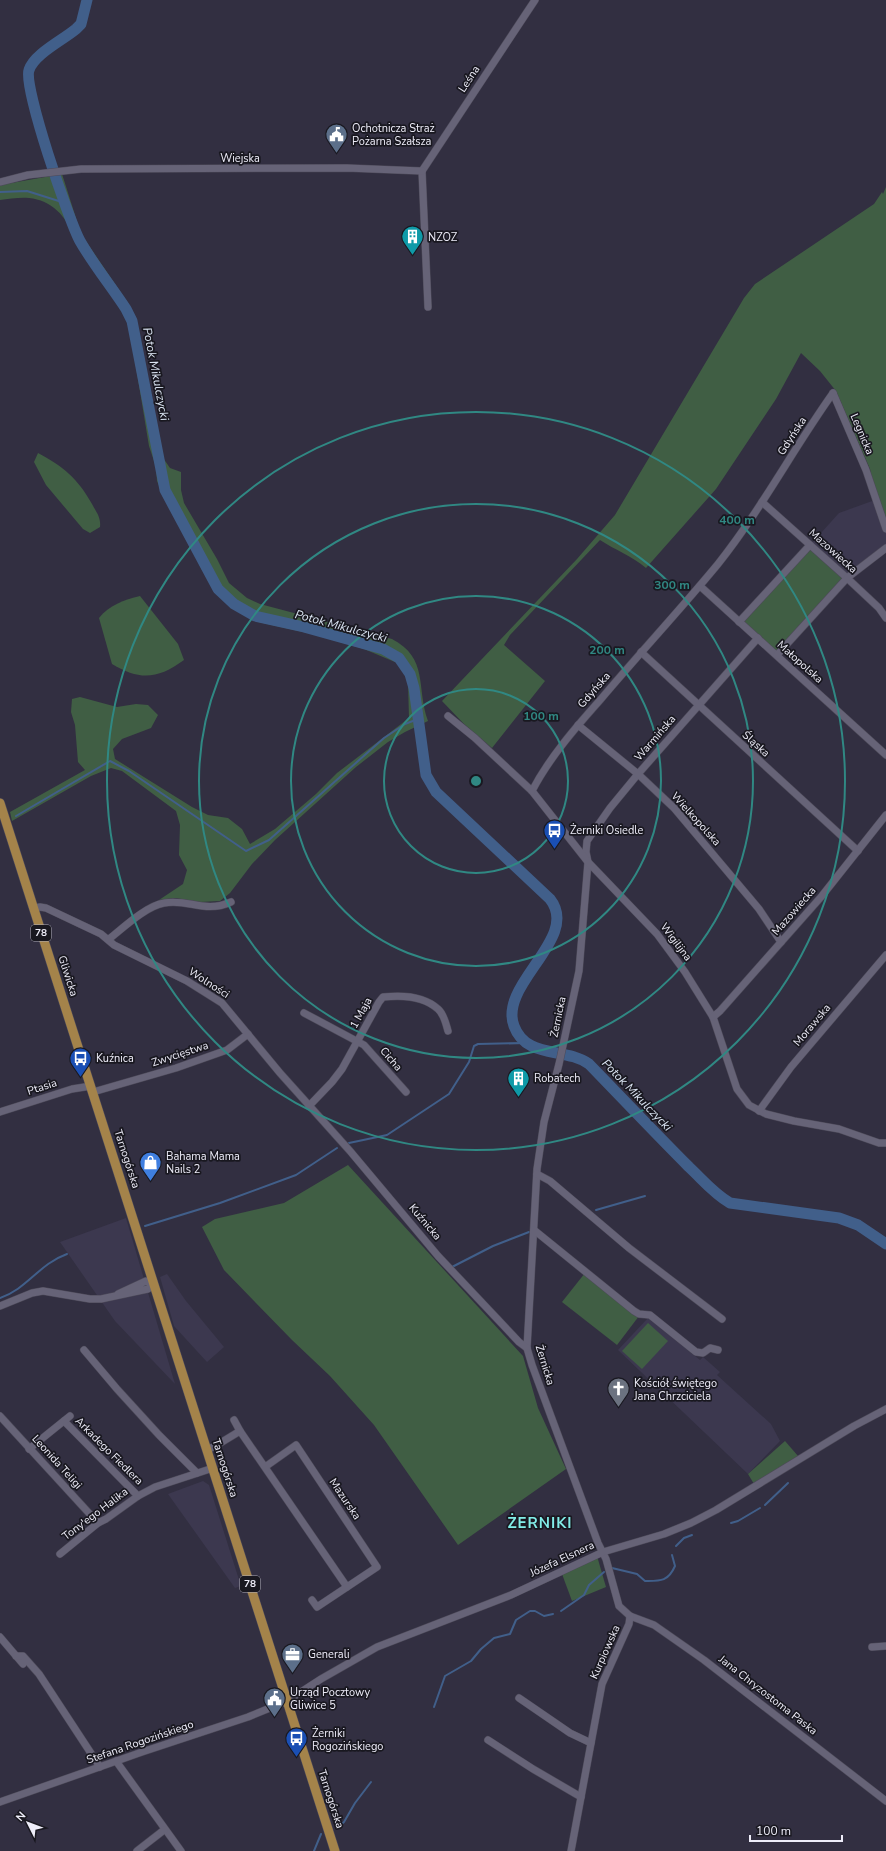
<svg xmlns="http://www.w3.org/2000/svg" width="886" height="1851" font-family="'Nunito Sans',sans-serif">
	<style>
		.built { fill: #3c384f }
		.green { fill: #405e44 }
		.lines { fill: none; stroke-linecap: round; stroke-linejoin: round }
		.stream { stroke: #415f8a; stroke-width: 2 }
		.river { stroke: #415f8a; stroke-width: 11 }
		.minor-casing { stroke: #4d4a59; stroke-width: 8 }
		.major-casing { stroke: #4d4a59; stroke-width: 10 }
		.minor { stroke: #666377; stroke-width: 7 }
		.major { stroke: #a4834a; stroke-width: 9 }
		.ring { fill: none; stroke: #308883; stroke-width: 2 }
		.labels { text-anchor: middle; dominant-baseline: central; stroke-width: 3.5; stroke-linejoin: round; paint-order: stroke }
		.shield { fill: #191820; stroke: #aeadb8; stroke-width: 1 }
		.shield-label { font-size: 10px; font-weight: bold; fill: #eeedf9 }
		.street-label { font-size: 11px; fill: #eeedf9; stroke: #191820 }
		.poi-label { font-size: 11px; fill: #eeedf9; stroke: #191820; text-anchor: start }
		.water-label { font-size: 12px; font-style: italic; fill: #dbe5f3; stroke: #191820 }
		.district-label { font-size: 15px; font-weight: bold; letter-spacing: 1px; fill: #82ede8; stroke: #191820 }
		.centre { fill: #308883; stroke: #191820; stroke-width: 2 }
		.ring-label { font-size: 12px; text-anchor: middle; font-weight: bold; fill: #308883; stroke: #191820; stroke-width: 3.5; stroke-linejoin: round; paint-order: stroke }
	</style>
	<rect width="100%" height="100%" fill="#322f41"/>
	<!-- built -->
	<g class="built">
		<path d="M875 500 886 532V545L848 575 812 543 839 513Z"/>
		<path d="M126 1218 175 1384 115 1321 60 1242Z"/>
		<path d="M167 1274 186 1301 224 1347 207 1362 174 1326 160 1277Z"/>
		<path d="M648 1318 700 1360 703 1357 720 1372 717 1375 771 1424 780 1441 748 1474 618 1350Z"/>
		<path d="M203 1481 209 1485 241 1586 235 1588 168 1494Z"/>
	</g>
	<!-- green -->
	<g class="green">
		<path d="M62 174 81 234 128 303 136 318 161 455 170 468 181 472V490L184 503 217 559 229 583 247 598 260 604 392 639C429 658 416 688 428 721L405 732 388 742 356 767 275 840 252 864 230 893 220 901 200 902 175 898 159 900 183 884 187 870 179 855 180 825 176 811 122 771 111 768 91 776 12 821 10 812 85 770 78 762 75 725 71 712 72 699 80 697 117 707 136 704 148 705 158 715 151 728 122 739 113 749 115 759 192 807 208 815 228 818 242 829 250 844 275 829 316 794 337 773 409 718 408 683 402 665 364 649 312 634 258 622 240 612 220 596 202 570 179 522 165 500 157 481 156 467 149 446 129 325 114 296 73 237C67 216 51 200 29 198 20 197 9 199 0 200V185Z"/>
		<path d="M886 187V532L875 500 870 469 836 391 820 371 801 353 776 399 716 489 646 568C632 556 615 550 600 540L510 635 504 645 545 681 492 748 464 724 442 701 577 559 615 515 744 298 755 284 874 204 882 192 883 194Z"/>
		<path d="M38 453C63 466 78 479 92 504 97 513 101 518 100 527L90 533 83 529 46 485 34 462Z"/>
		<path d="M810 545 847 578 777 655 739 622Z"/>
		<path d="M140 596 178 644 184 660C158 679 140 681 112 664L99 618C109 605 124 600 140 596Z"/>
		<path d="M348 1165 523 1356 538 1408 566 1469 458 1545 374 1425 330 1376 292 1340 224 1270 202 1227 215 1219 284 1203Z"/>
		<path d="M585 1273 639 1316 617 1345 562 1302Z"/>
		<path d="M648 1323 668 1341 642 1369 622 1351Z"/>
		<path d="M785 1441 798 1456 754 1484 748 1474Z"/>
		<path d="M597 1556 606 1587 572 1601 562 1574Z"/>
	</g>
	<g class="lines">
		<!-- stream -->
		<g class="stream">
			<path d="M0 192 27 191 65 203"/>
			<path d="M16 816 110 761 129 771 246 851 269 840 384 738 405 724 418 719"/>
			<path d="M349 1143 387 1135 449 1094 469 1062 474 1046 478 1044 526 1043"/>
			<path d="M596 1210 645 1196"/>
			<path d="M145 1226 220 1203 296 1175 337 1148"/>
			<path d="M452 1267 493 1246 529 1232"/>
			<path d="M0 1298C27 1289 39 1264 67 1254"/>
			<path d="M765 1505 788 1483"/>
			<path d="M731 1523 738 1521 760 1508"/>
			<path d="M676 1546 684 1538 692 1535"/>
			<path d="M612 1568 637 1574 645 1581C660 1581 668 1582 675 1566L672 1555"/>
			<path d="M561 1611 584 1595 589 1585 604 1572"/>
			<path d="M434 1707 445 1676 471 1661 481 1649 494 1638 510 1634 516 1620 530 1611H535L544 1616 553 1614"/>
			<path d="M337 1828 344 1822 355 1803 371 1782"/>
			<path d="M314 1851 321 1834"/>
		</g>
		<!-- river -->
		<path class="river" d="M87 0 81 24 76 29C63 40 34 54 29 70 23 87 69 221 80 241 93 264 111 286 126 309L132 321 165 490 218 589 234 604 255 616 304 627 383 649 399 658 410 674 414 688 426 775 436 792 550 899C581 938 498 984 514 1026 526 1059 565 1047 589 1064 622 1098 655 1133 689 1167 703 1180 713 1193 730 1203L839 1218 858 1225 886 1244"/>
		<defs>
			<g id="minor">
				<path d="M422 171 535 0"/>
				<path d="M422 171 428 307"/>
				<path d="M0 182 28 175 81 169 347 168 422 171"/>
				<path d="M833 393 866 470 886 529"/>
				<path d="M762 502 847 578 879 608 886 618"/>
				<path d="M700 586 886 755"/>
				<path d="M739 622 810 545"/>
				<path d="M758 638 638 774 610 808 587 841 586 852 588 862 579 971 559 1064 544 1122 537 1169 527 1348 532 1365 598 1543 606 1559 619 1606 630 1616 654 1625 704 1660 886 1801"/>
				<path d="M641 652 858 851"/>
				<path d="M777 655 847 578 886 548"/>
				<path d="M448 716 475 738 532 791 588 862 657 934 685 972 713 1017 737 1089 749 1105 766 1114 794 1121 839 1129 879 1143H886"/>
				<path d="M578 725 638 774 674 808 759 909 781 942"/>
				<path d="M532 791C549 758 576 727 601 699 639 654 680 610 718 564 761 510 793 449 833 393"/>
				<path d="M34 908 40 907 46 908 101 934 114 945 187 981 222 1003 280 1073 350 1151 438 1256 519 1342 527 1348"/>
				<path d="M109 939C123 928 146 906 164 903 188 898 204 914 231 902"/>
				<path d="M304 1013 364 1045 406 1092"/>
				<path d="M713 1017 720 1011 821 897 886 815"/>
				<path d="M93 1092 176 1068 227 1050 248 1034"/>
				<path d="M309 1106 332 1082 342 1069 379 1002 383 997C401 995 424 996 438 1009 444 1014 446 1024 448 1031"/>
				<path d="M759 1111 791 1067 886 955"/>
				<path d="M0 1112 72 1089 91 1086"/>
				<path d="M537 1174 550 1181 629 1248 722 1319"/>
				<path d="M534 1230 634 1311 639 1314 650 1315 696 1352 703 1353 710 1348 718 1350"/>
				<path d="M0 1306 32 1293 43 1291 90 1299H101L148 1289 153 1284 146 1281 118 1294"/>
				<path d="M84 1350 117 1389 159 1435 197 1473"/>
				<path d="M0 1416 98 1523"/>
				<path d="M234 1420 240 1431"/>
				<path d="M64 1421 138 1496"/>
				<path d="M29 1449 70 1416"/>
				<path d="M207 1450 217 1445 240 1431 347 1587 377 1567 296 1445 265 1467"/>
				<path d="M60 1554 98 1523 106 1519 138 1496 155 1487 213 1468"/>
				<path d="M312 1600 317 1607 347 1587"/>
				<path d="M0 1637 23 1664"/>
				<path d="M872 1647 886 1646"/>
				<path d="M16 1656H23L39 1674 100 1767"/>
				<path d="M519 1698 570 1733 591 1743"/>
				<path d="M488 1740 533 1769 581 1797"/>
				<path d="M116 1761 181 1851"/>
				<path d="M0 1802 142 1752 248 1717 287 1701 321 1679 377 1647 511 1595 603 1552 664 1534 691 1523 716 1510 854 1426 886 1409"/>
				<path d="M137 1851 164 1830"/>
				<path d="M571 1851 602 1684 629 1624 630 1616"/>
			</g>
			<path id="major" d="M0 803 335 1851"/>
		</defs>
		<!-- minor casing -->
		<use href="#minor" class="minor-casing"/>
		<!-- major casing -->
		<use href="#major" class="major-casing"/>
		<!-- minor -->
		<use href="#minor" class="minor"/>
		<!-- major -->
		<use href="#major" class="major"/>
	</g>
	<!-- distance rings -->
	<g class="ring">
		<circle cx="476" cy="781" r="92"/>
		<circle cx="476" cy="781" r="185"/>
		<circle cx="476" cy="781" r="277"/>
		<circle cx="476" cy="781" r="369"/>
	</g>
	<!-- icons -->
	<defs>
		<symbol id="civic-pin" viewBox="-11 -11 22 30"><path d="M0 17L-7.5 6A9.5 9.5 0 1 1 7.5 6Z" fill="#5c6f8a" stroke="#191820"/><path d="M-.6-6.5H3V-4.5H.6V-3L4-1V1h2V6H-6V1h2V-1L-.6-3ZM-1.2 2.5V6h2.4V2.5Z" fill="#fff"/></symbol>
		<symbol id="building-pin" viewBox="-11 -11 22 30"><path d="M0 17L-7.5 6A9.5 9.5 0 1 1 7.5 6Z" fill="#0f9aa8" stroke="#191820"/><path d="M-4-6H4V6H1V3H-1V6H-4ZM-2.5-4.3h1.7v1.8h-1.7ZM.8-4.3h1.7v1.8H.8ZM-2.5-1h1.7V.8h-1.7ZM.8-1h1.7V.8H.8Z" fill="#fff"/></symbol>
		<symbol id="bus-pin" viewBox="-11 -11 22 30"><path d="M0 17L-7.5 6A9.5 9.5 0 1 1 7.5 6Z" fill="#1a4fb4" stroke="#191820"/><path d="M-5-6H5V4H4V6H2V4H-2V6H-4V4H-5ZM-3.5-4V0h7V-4ZM-3.5 1.2v1.5H-2V1.2ZM2 1.2v1.5H3.5V1.2Z" fill="#fff"/></symbol>
		<symbol id="shop-pin" viewBox="-11 -11 22 30"><path d="M0 17L-7.5 6A9.5 9.5 0 1 1 7.5 6Z" fill="#3f7fe0" stroke="#191820"/><path d="M-5-2.5h2.3a2.7 3.5 0 0 1 5.4 0H5L5.5 6h-11ZM-1.5-2.5h3a1.5 2.3 0 0 0-3 0Z" fill="#fff"/></symbol>
		<symbol id="church-pin" viewBox="-11 -11 22 30"><path d="M0 17L-7.5 6A9.5 9.5 0 1 1 7.5 6Z" fill="#6b7280" stroke="#191820"/><path d="M-1.2-6h2.4v3.5h3.3v2.4h-3.3V6h-2.4V-.1h-3.3v-2.4h3.3Z" fill="#fff"/></symbol>
		<symbol id="office-pin" viewBox="-11 -11 22 30"><path d="M0 17L-7.5 6A9.5 9.5 0 1 1 7.5 6Z" fill="#5c6f8a" stroke="#191820"/><path d="M-6-3h4V-5.5h4V-3h4V5H-6ZM-1-4.5V-3h2v-1.5ZM-6 0V1H6V0Z" fill="#fff"/></symbol>
	</defs>
	<g fill-rule="evenodd">
		<use href="#civic-pin" x="324" y="122" width="25" height="34"/>
		<use href="#building-pin" x="400" y="224" width="25" height="34"/>
		<use href="#bus-pin" x="542" y="818" width="25" height="34"/>
		<use href="#bus-pin" x="68" y="1046" width="25" height="34"/>
		<use href="#building-pin" x="506" y="1066" width="25" height="34"/>
		<use href="#shop-pin" x="138" y="1150" width="25" height="34"/>
		<use href="#church-pin" x="606" y="1376" width="25" height="34"/>
		<use href="#office-pin" x="280" y="1642" width="25" height="34"/>
		<use href="#civic-pin" x="262" y="1686" width="25" height="34"/>
		<use href="#bus-pin" x="284" y="1726" width="25" height="34"/>
	</g>
	<g class="labels">
		<!-- shield labels -->
		<g class="shield">
			<rect x="31" y="925" width="20" height="16" rx="3"/>
			<rect x="240" y="1576" width="20" height="16" rx="3"/>
		</g>
		<g class="shield-label">
			<text x="41" y="933">78</text>
			<text x="250" y="1584">78</text>
		</g>
		<!-- street labels -->
		<g class="street-label">
			<text transform="translate(469 79) rotate(-57)">Leśna</text>
			<text x="240" y="158">Wiejska</text>
			<text transform="translate(862 434) rotate(67)">Legnicka</text>
			<text transform="translate(792 436) rotate(-57)">Gdyńska</text>
			<text transform="translate(833 551) rotate(42)">Mazowiecka</text>
			<text transform="translate(800 662) rotate(42)">Małopolska</text>
			<text transform="translate(594 690) rotate(-49)">Gdyńska</text>
			<text transform="translate(655 738) rotate(-49)">Warmińska</text>
			<text transform="translate(756 744) rotate(42)">Śląska</text>
			<text transform="translate(696 819) rotate(48)">Wielkopolska</text>
			<text transform="translate(794 911) rotate(-49)">Mazowiecka</text>
			<text transform="translate(676 942) rotate(53)">Wigilijna</text>
			<text transform="translate(68 976) rotate(72)">Gliwicka</text>
			<text transform="translate(209 983) rotate(33)">Wolności</text>
			<text transform="translate(361 1013) rotate(-61)">1 Maja</text>
			<text transform="translate(558 1017) rotate(-78)">Żernicka</text>
			<text transform="translate(812 1025) rotate(-50)">Morawska</text>
			<text transform="translate(180 1054) rotate(-18)">Zwycięstwa</text>
			<text transform="translate(391 1059) rotate(49)">Cicha</text>
			<text transform="translate(42 1087) rotate(-18)">Ptasia</text>
			<text transform="translate(127 1159) rotate(72)">Tarnogórska</text>
			<text transform="translate(425 1222) rotate(50)">Kuźnicka</text>
			<text transform="translate(545 1365) rotate(73)">Żernicka</text>
			<text transform="translate(109 1451) rotate(45)">Arkadego Fiedlera</text>
			<text transform="translate(57 1462) rotate(48)">Leonida Teligi</text>
			<text transform="translate(225 1468) rotate(72)">Tarnogórska</text>
			<text transform="translate(345 1499) rotate(56)">Mazurska</text>
			<text transform="translate(95 1514) rotate(-37)">Tony'ego Halika</text>
			<text transform="translate(562 1559) rotate(-25)">Józefa Elsnera</text>
			<text transform="translate(605 1652) rotate(-66)">Kurpiowska</text>
			<text transform="translate(768 1695) rotate(38)">Jana Chryzostoma Paska</text>
			<text transform="translate(140 1742) rotate(-19)">Stefana Rogozińskiego</text>
			<text transform="translate(331 1799) rotate(72)">Tarnogórska</text>
		</g>
		<!-- poi labels -->
		<g class="poi-label">
			<text x="352" y="128">Ochotnicza Straż<tspan x="352" dy="13">Pożarna Szałsza</tspan></text>
			<text x="428" y="237">NZOZ</text>
			<text x="570" y="830">Żerniki Osiedle</text>
			<text x="96" y="1058">Kuźnica</text>
			<text x="534" y="1078">Robatech</text>
			<text x="166" y="1156">Bahama Mama<tspan x="166" dy="13">Nails 2</tspan></text>
			<text x="634" y="1383">Kościół świętego<tspan x="634" dy="13">Jana Chrzciciela</tspan></text>
			<text x="308" y="1654">Generali</text>
			<text x="290" y="1692">Urząd Pocztowy<tspan x="290" dy="13">Gliwice 5</tspan></text>
			<text x="312" y="1733">Żerniki<tspan x="312" dy="13">Rogozińskiego</tspan></text>
		</g>
		<!-- water labels -->
		<g class="water-label">
			<text transform="translate(156 374) rotate(79)">Potok Mikulczycki</text>
			<text transform="translate(341 626) rotate(15)">Potok Mikulczycki</text>
			<text transform="translate(637 1095) rotate(46)">Potok Mikulczycki</text>
		</g>
		<!-- district labels -->
		<g class="district-label">
			<text x="540" y="1523">ŻERNIKI</text>
		</g>
	</g>
	<circle cx="476" cy="781" r="6" class="centre"/>
	<g class="ring-label">
		<text x="737" y="524">400 m</text>
		<text x="672" y="589">300 m</text>
		<text x="607" y="654">200 m</text>
		<text x="541" y="720">100 m</text>
	</g>
	<!-- north arrow -->
	<g transform="translate(28 1823) rotate(312)" stroke="#191820" stroke-width="3" paint-order="stroke">
	<path d="M0-3L7 15L0 10L-7 15Z" fill="#eeedf9"/>
	<text y="-6" font-size="11" font-weight="bold" text-anchor="middle" fill="#eeedf9">N</text>
	</g>
	<!-- scale -->
	<path d="M750 1835v6h92v-6" fill="none" stroke="#eeedf9" stroke-width="2"/>
	<text x="756" y="1835" font-size="12" fill="#eeedf9" stroke="#191820" stroke-width="3" paint-order="stroke">100 m</text>
</svg>
